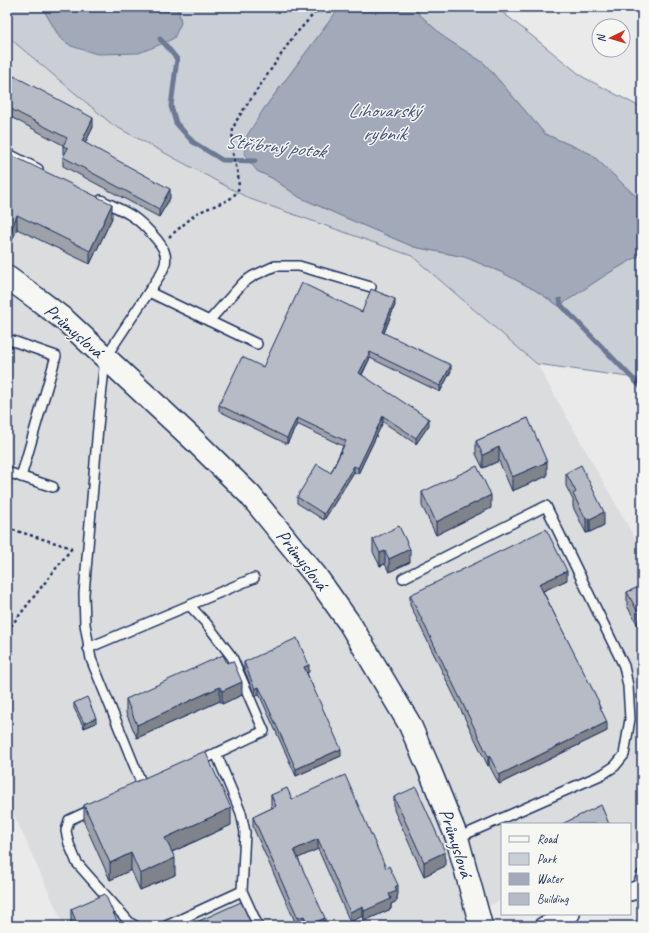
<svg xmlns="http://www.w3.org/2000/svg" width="649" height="933" font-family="Caveat,sans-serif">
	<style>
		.built { fill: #dadcde }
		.green { fill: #caced5; stroke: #727e9a }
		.water { fill: #a2aaba; stroke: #6c7995 }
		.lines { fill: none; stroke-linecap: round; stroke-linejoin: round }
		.stream { stroke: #6c7995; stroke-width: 5 }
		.lane-casing { stroke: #1b2f5e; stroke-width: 12 }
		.street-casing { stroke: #1b2f5e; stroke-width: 20 }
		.secondary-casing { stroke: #1b2f5e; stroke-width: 25 }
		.path { stroke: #1b2f5e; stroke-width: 2.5; stroke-dasharray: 3 3; stroke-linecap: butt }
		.lane { stroke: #f6f6f2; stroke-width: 9 }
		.street { stroke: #f6f6f2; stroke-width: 17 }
		.secondary { stroke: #f6f6f2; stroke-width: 22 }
		.wall { fill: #9da1aa; stroke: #1b2f5e }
		.shaded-wall { fill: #7f838b; stroke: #1b2f5e }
		.building { fill: #b6bbc6; stroke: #1b2f5e }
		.labels { text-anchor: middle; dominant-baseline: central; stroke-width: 3; stroke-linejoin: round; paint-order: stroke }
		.street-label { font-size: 19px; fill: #1b2f5e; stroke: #f6f6f2 }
		.water-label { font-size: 20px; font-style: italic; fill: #44547a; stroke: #f6f6f2 }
	</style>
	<rect width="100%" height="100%" fill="#e9eae9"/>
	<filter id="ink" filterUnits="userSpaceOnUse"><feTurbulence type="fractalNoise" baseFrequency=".025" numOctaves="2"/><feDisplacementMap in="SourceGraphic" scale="8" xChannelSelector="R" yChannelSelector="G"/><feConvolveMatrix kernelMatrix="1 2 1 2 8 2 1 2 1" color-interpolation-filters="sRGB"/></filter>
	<g filter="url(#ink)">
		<!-- built -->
		<path class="built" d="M7 36 113 125 250 199 412 256 537 364 642 551V828L639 838 630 845V824H502V900L464 915 465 926H64L7 799Z"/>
		<!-- green -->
		<g class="green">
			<path d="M7 7H42L60 38 181 23 178 7H340L263 110 257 171 272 178 299 197 339 215 414 247 465 257 503 273 535 290 559 306 607 274 642 254V379L537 364 412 256 250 199 113 125 7 36Z"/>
			<path d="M415 7H496L583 77 642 108V202L591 154 545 134 484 63 445 38 419 14Z"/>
		</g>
		<!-- water -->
		<g class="water">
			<path d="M42 7H178L181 23 174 38 164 43 139 53 97 54 71 46 60 38Z"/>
			<path d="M340 7H415L419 14 445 38 484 63 545 134 591 154 642 202V254L607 274 559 306 535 290 503 273 465 257 414 247 339 215 299 197 272 178 257 171 246 157 243 142 263 110Z"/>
		</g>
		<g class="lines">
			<!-- stream -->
			<g class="stream">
				<path d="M160 39 164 43 177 59 171 106 176 123 193 142 222 160 255 161"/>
				<path d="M560 300 561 305 642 388"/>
			</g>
			<defs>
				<g id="lane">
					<path d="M7 153 38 169"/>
					<path d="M101 200C111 205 123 210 132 216 141 222 163 243 165 254 167 262 164 268 160 275L105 358 98 427 84 594 85 624 91 659 143 787"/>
					<path d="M149 292 257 344"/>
					<path d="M209 321 243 283 253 276 275 266H299L371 287"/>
					<path d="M7 339 56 356 21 477"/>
					<path d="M7 472 53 487"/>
					<path d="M403 578 546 506 624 666 628 686 630 719 624 755 615 766 603 774 457 838"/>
					<path d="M190 606 206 623 232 657 264 731 198 762"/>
					<path d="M88 648 254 578"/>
					<path d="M216 753 241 813 245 832 242 891 258 926"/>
					<path d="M95 808 69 820 66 831 69 844 77 863 130 923 136 926"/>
					<path d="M636 890 642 874"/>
					<path d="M166 926 242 891"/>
				</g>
				<g id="street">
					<path d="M630 892 636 890 642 891"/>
					<path d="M543 926 571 914"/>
				</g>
				<path id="secondary" d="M7 277 36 298 66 321 195 441 250 495 316 576 350 624 409 723 428 766 457 838 481 926"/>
			</defs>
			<!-- lane casing -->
			<use href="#lane" class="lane-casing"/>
			<!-- street casing -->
			<use href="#street" class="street-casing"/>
			<!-- secondary casing -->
			<use href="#secondary" class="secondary-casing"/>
			<!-- path -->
			<g class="path">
				<path d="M169 237 197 213 226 201 233 197 239 188 238 174 233 154 232 143 233 128 238 118 293 37 320 7"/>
				<path d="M7 528 72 548"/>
				<path d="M7 631 72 548"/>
			</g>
			<!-- lane -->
			<use href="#lane" class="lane"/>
			<!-- street -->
			<use href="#street" class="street"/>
			<!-- secondary -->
			<use href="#secondary" class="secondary"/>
		</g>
		<!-- wall -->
		<g class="wall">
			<path d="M7 89 93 127 85 143 170 198 159 217 63 166V157L64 155 63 154V145L7 115Z"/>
			<path d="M7 153 112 218 90 264 17 229Z"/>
			<path d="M395 305 384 333 451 371 440 392 370 358 362 375 429 425 416 444 383 422 358 474 354 472 324 520 297 503V497L331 473 343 446 297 424 287 444 219 411V405L263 367 362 312Z"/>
			<path d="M528 418 547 476 512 491 499 461 483 468 476 454V441Z"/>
			<path d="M566 473 604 525 590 532H589L586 533 573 507V500L566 486Z"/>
			<path d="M422 492 491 508 436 535 422 506Z"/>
			<path d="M373 539 410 562 389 572 385 564 380 566 373 552Z"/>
			<path d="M567 580 543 591 599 705 607 731 499 784 489 765 488 766 410 605V595Z"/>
			<path d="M642 587V625L639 627 627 606V592Z"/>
			<path d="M244 662 309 672 307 673 341 756 296 776 259 694 255 696 244 669Z"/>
			<path d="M227 663 242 695 222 704 220 701 137 738 126 713V699Z"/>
			<path d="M74 703 96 723 84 728 74 708Z"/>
			<path d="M271 795 292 799 398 895 397 896V901L391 904V909L364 921 363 916 350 922 318 849 298 858 325 926H297L253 827V817L272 808 271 805Z"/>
			<path d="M394 797 445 866 424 876 394 810Z"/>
			<path d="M84 805 231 825 172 852 175 875 140 890 131 870 110 880 84 822Z"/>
			<path d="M71 909 119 926H71Z"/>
		</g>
		<!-- shaded-wall -->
		<g class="shaded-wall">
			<path d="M93 118V127L82 150V141Z"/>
			<path d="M170 189V198L159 217V209Z"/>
			<path d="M112 204V218L90 264V251Z"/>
			<path d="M17 215V229L7 253V240Z"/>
			<path d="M395 299V305L382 338V332Z"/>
			<path d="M370 352V358L359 379V373Z"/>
			<path d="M451 365V371L440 392V386Z"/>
			<path d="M383 416V422L358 474V468Z"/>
			<path d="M297 418V424L287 444V438Z"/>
			<path d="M429 419V425L416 444V438Z"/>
			<path d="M499 447V461L483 468V455Z"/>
			<path d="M547 462V476L512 491V477Z"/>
			<path d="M354 466V472L324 520V514Z"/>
			<path d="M491 495V508L436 535V522Z"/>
			<path d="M604 512V525L590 532V519Z"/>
			<path d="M589 518V532L586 533V519Z"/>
			<path d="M410 549V562L389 572V559Z"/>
			<path d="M385 551V564L380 566V553Z"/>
			<path d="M567 571V580L539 593V584Z"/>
			<path d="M642 612V625L639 627V614Z"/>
			<path d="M309 665V672L304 674V667Z"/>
			<path d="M242 682V695L222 704V691Z"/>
			<path d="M220 687V701L137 738V725Z"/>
			<path d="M259 687V694L255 696V689Z"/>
			<path d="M96 718V723L84 728V723Z"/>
			<path d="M607 722V731L499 784V775Z"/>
			<path d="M341 749V756L296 776V769Z"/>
			<path d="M489 755V765L488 766V756Z"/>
			<path d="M231 808V825L165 855V838Z"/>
			<path d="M318 839V849L294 860V850Z"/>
			<path d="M445 852V866L424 876V862Z"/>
			<path d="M131 853V870L110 880V863Z"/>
			<path d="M175 858V875L140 890V874Z"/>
			<path d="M398 885V895L397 896V901L391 904V909L364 921V911L389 894 395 887Z"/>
			<path d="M363 906V916L350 922V912Z"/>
			<path d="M304 916V926H298V918Z"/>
			<path d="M325 918V926H309V925Z"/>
		</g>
		<!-- building -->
		<g class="building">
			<path d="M14 76 93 118 82 141 170 189 159 209 63 157 68 148 63 146 67 138 7 107V89Z"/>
			<path d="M7 153 112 204 90 251 17 215 7 240Z"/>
			<path d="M302 283 362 312 371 289 395 299 382 332 451 365 440 386 370 352 359 373 429 419 416 438 383 416 358 468 354 466 324 514 297 497 317 464 331 473 346 441 297 418 287 438 219 405 242 357 263 367Z"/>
			<path d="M528 418 547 462 512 477 499 447 483 455 476 441Z"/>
			<path d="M581 465 604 512 590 519 589 518 586 519 573 494 576 492 566 473Z"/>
			<path d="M477 466 491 495 436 522 422 492Z"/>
			<path d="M399 526 410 549 389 559 385 551 380 553 373 539Z"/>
			<path d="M546 529 567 571 539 584 599 702 598 703 607 722 499 775 489 755 488 756 410 595Z"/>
			<path d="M641 586 642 587V612L639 614 627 592Z"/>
			<path d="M297 638 309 665 304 667 341 749 296 769 259 687 255 689 244 662Z"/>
			<path d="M223 655 227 663 233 661 242 682 222 691 220 687 137 725 126 699Z"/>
			<path d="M87 697 96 718 84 723 74 703Z"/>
			<path d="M205 751 231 808 165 838 175 858 140 874 131 853 110 863 84 805Z"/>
			<path d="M345 775 386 868 389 866 398 885 395 887 397 891 389 894 391 899 364 911 363 906 350 912 318 839 294 850 325 918 309 925 304 916 298 918 253 817 276 806 271 795 287 788 292 799Z"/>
			<path d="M416 787 445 852 424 862 394 797Z"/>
			<path d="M601 805 609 824H562Z"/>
			<path d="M105 894 119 926H78L71 909Z"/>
			<path d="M241 902 252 926H188Z"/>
		</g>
	</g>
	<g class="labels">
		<!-- street labels -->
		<g class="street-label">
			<text transform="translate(74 331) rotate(41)">Průmyslová</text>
			<text transform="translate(302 560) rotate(52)">Průmyslová</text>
			<text transform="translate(456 843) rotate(72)">Průmyslová</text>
		</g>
		<!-- water labels -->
		<g class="water-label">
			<text x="384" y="110">Lihovarský<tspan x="384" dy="23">rybník</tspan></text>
			<text transform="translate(275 146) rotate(6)">Stříbrný potok</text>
		</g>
	</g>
	<!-- margin -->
	<rect width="649" height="933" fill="none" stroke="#f6f6f2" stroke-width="24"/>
	<rect x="12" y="12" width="625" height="909" fill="none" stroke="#1b2f5e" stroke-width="1.5" filter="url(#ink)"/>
	<!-- legend -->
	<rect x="501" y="823" width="130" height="92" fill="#f6f6f2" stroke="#9ea6b7"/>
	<rect x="509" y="836" width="20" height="6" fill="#f6f6f2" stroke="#9ea6b7"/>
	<text x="537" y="843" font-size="12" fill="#1b2f5e">Road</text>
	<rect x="509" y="853" width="20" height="12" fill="#caced5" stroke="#9ea6b7"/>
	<text x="537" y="863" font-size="12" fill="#1b2f5e">Park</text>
	<rect x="509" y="873" width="20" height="12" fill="#a2aaba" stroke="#9ea6b7"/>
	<text x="537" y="883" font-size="12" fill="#1b2f5e">Water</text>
	<rect x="509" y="893" width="20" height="12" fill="#b6bbc6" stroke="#9ea6b7"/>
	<text x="537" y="903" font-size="12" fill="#1b2f5e">Building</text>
	<!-- north arrow -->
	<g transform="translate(611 38) rotate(265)"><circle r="19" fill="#f6f6f2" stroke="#9ea6b7"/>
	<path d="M0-3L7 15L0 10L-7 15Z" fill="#c8321e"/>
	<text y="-6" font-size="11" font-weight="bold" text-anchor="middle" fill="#1b2f5e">N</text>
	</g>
</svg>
